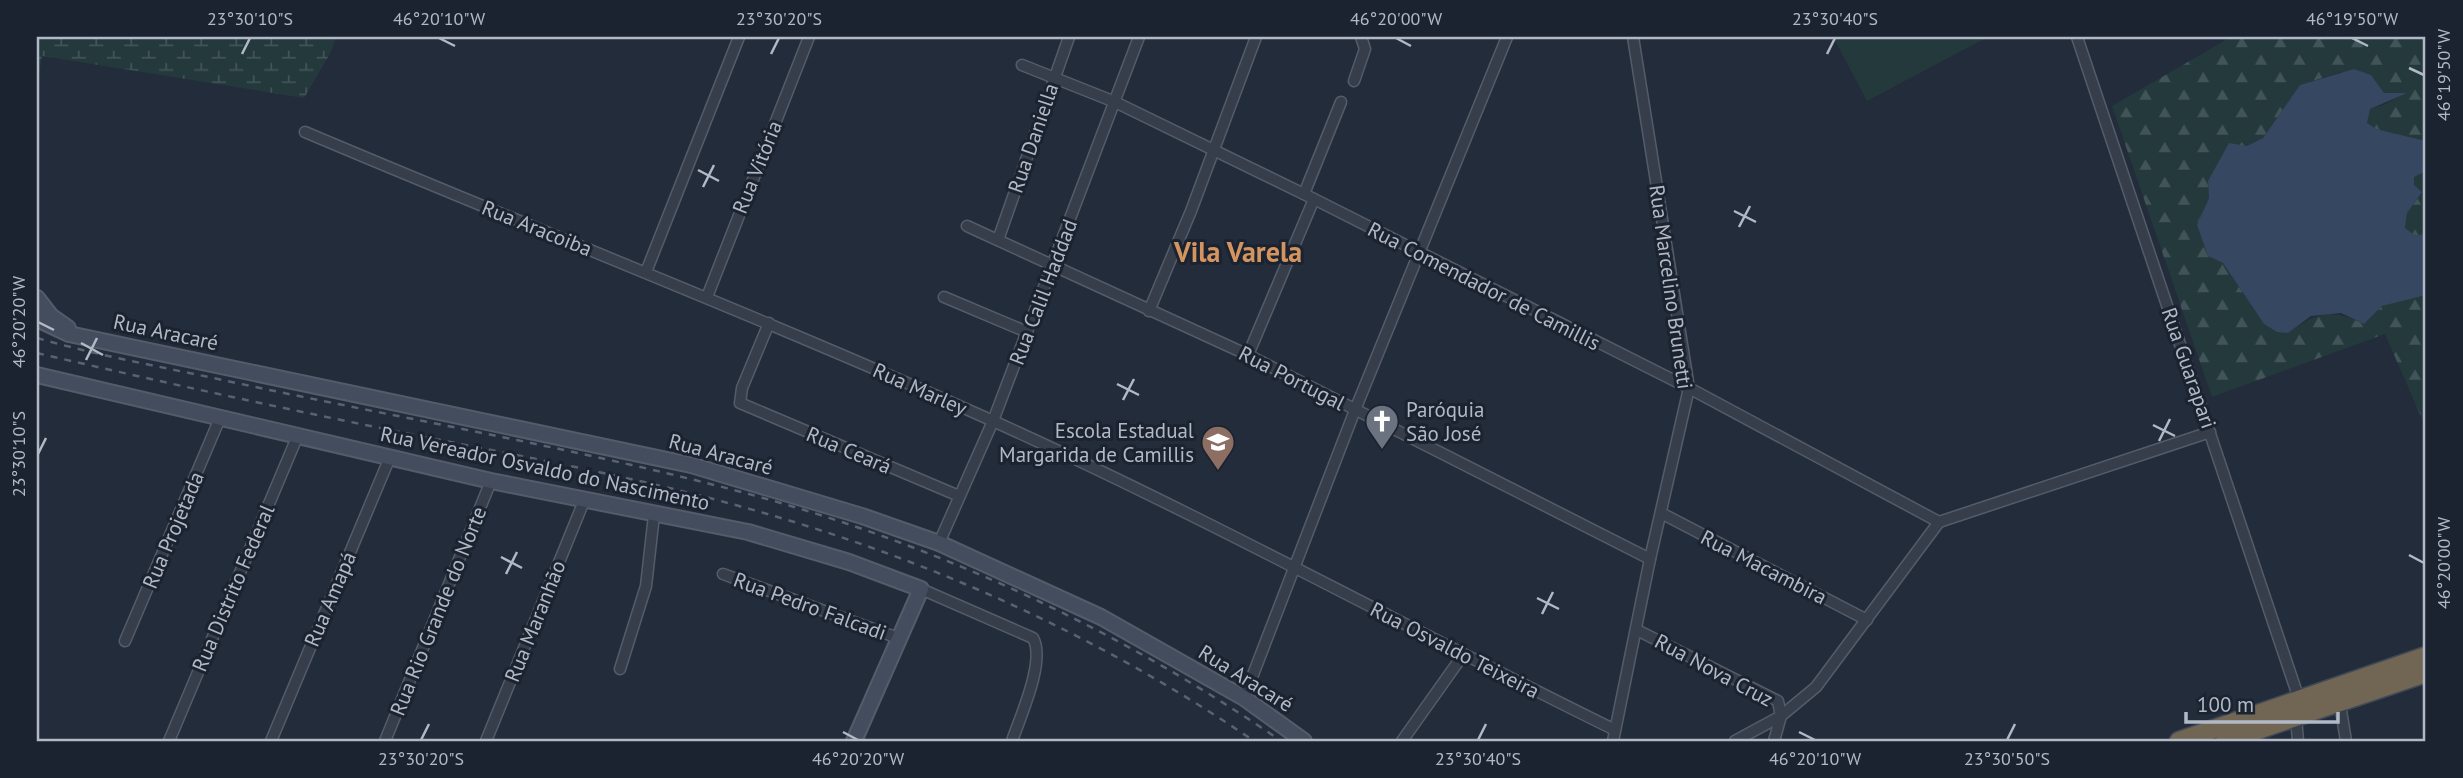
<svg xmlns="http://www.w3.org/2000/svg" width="2463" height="778" font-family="'PT Sans',sans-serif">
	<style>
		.forest { fill: url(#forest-firs) }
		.wetland { fill: url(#wetland-marsh) }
		.garden { fill: #24393c }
		.water { fill: #364762 }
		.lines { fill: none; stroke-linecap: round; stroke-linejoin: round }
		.street-casing { stroke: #545c69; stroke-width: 13 }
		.secondary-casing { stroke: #545c69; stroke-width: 18 }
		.highway-casing { stroke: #414956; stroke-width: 21 }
		.street { stroke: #363e4b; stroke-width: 10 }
		.secondary { stroke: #444d5e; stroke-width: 14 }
		.highway { stroke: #716653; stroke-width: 18 }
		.rail { stroke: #586272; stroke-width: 2.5; stroke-dasharray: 7 7; stroke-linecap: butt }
		.ticks { fill: none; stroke: #b1b9c7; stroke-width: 2.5 }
		.labels { text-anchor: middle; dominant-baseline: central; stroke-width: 6; stroke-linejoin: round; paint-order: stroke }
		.street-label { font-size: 21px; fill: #b1b9c7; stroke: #1b2330 }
		.poi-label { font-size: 21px; fill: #b1b9c7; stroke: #1b2330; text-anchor: start }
		.district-label { font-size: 28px; font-weight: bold; fill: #d4945f; stroke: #1b2330 }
		.neatline { fill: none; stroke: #b1b9c7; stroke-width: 2.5 }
		.ticks-label { font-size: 18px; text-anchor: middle; fill: #b1b9c7 }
	</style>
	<defs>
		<pattern id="forest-firs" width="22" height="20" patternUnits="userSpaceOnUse" patternTransform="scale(1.75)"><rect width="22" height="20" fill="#24393c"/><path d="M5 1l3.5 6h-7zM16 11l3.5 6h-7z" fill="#415457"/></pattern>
		<pattern id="wetland-marsh" width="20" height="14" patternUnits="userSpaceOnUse" patternTransform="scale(1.75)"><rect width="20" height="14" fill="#24393c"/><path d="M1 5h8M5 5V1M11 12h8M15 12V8" fill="none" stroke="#415457"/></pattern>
	</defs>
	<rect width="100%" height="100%" fill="#222c3b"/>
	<!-- forest -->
	<g class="forest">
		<path d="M2231 37H2426V141L2376 129 2367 123 2369 109 2384 105 2405 93H2384L2341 72 2300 85 2263 138 2247 146 2208 181 2209 198 2197 225 2208 256 2223 263 2264 324 2288 333C2317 312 2331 308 2364 324L2382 306 2426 295V428L2385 334 2212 397 2112 106Z"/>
		<path d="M2426 171V233L2416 236 2405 228 2407 213 2422 192 2414 185V176Z"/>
	</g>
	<!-- wetland -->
	<path class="wetland" d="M37 37H336L331 52 304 98 42 56 37 86Z"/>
	<!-- garden -->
	<path class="garden" d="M1833 37H1988L1867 101Z"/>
	<!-- water -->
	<path class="water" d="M2354 69 2371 75 2384 93H2407L2370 109 2367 123 2376 129 2426 141V171L2414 177V185L2422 192 2407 213 2405 228 2416 236 2426 233V295L2382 306 2364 324 2341 313 2311 316 2288 333 2277 332 2264 324 2223 263 2208 256 2197 225 2209 198 2208 181 2229 143 2247 146 2263 138 2300 85Z"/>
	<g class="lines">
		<defs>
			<g id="street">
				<path d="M2077 37 2299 699"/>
				<path d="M1022 65 1115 102 1314 199 1689 388 1939 522"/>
				<path d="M1354 81 1365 49 1361 37"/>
				<path d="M305 132C534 229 766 319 993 421 1204 516 1407 628 1615 730"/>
				<path d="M1304 194 1341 102"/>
				<path d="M967 226 1248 355 1650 559"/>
				<path d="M998 240 1069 37"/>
				<path d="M646 272 739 37"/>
				<path d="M707 297 809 37"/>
				<path d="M944 297 1027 332"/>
				<path d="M1149 311 1191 211 1256 37"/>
				<path d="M769 323 742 388 740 403 959 496"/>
				<path d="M1248 355 1314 199"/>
				<path d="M1661 513 1867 620"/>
				<path d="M1939 522 2210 432"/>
				<path d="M939 543 993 421 1139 37"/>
				<path d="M723 574 898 638"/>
				<path d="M921 589 1033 638C1046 661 1020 717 1012 741"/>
				<path d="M1637 630 1778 701 1781 716 1774 741"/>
				<path d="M125 641 220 418"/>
				<path d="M620 669 646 586 654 515"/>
				<path d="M1244 698 1355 410 1507 37"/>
				<path d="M2340 704 2346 741"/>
				<path d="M2296 718 2298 741"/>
				<path d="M169 741 298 435"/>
				<path d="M271 741 390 457"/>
				<path d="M385 741 491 481"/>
				<path d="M486 741 584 501"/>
				<path d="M1402 741 1463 655"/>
				<path d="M1613 741 1650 559 1689 388 1633 37"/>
				<path d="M1735 741 1781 716 1816 687 1939 522"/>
			</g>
			<g id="secondary">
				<path d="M37 298 51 316 68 328"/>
				<path d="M37 319 69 334 691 465 862 516 939 543 1101 617 1244 698 1304 741"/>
				<path d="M37 375 491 481 748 532 849 562 921 589 854 741"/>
			</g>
			<g id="highway">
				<path d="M2179 741 2426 656"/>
				<path d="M2225 741 2426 673"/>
			</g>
		</defs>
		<!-- street casing -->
		<use href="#street" class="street-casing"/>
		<!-- secondary casing -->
		<use href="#secondary" class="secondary-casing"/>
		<!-- highway casing -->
		<use href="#highway" class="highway-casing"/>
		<!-- street -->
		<use href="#street" class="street"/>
		<!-- secondary -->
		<use href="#secondary" class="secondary"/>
		<!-- highway -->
		<use href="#highway" class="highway"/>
		<!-- rail -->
		<g class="rail">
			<path d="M37 338C96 355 157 366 218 379 388 416 561 445 730 489 927 540 1114 626 1281 741"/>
			<path d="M37 353C161 382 285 409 410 434 520 456 631 476 739 506 922 556 1097 634 1254 741"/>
		</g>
	</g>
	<!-- ticks -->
	<path class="ticks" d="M439 38 455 46M1396 38 1411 46M2352 38 2368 46M242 54 250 38M771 54 779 38M1827 54 1835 38M2409 68 2424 75M698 170 719 181M703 187 714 165M1734 211 1756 222M1739 227 1750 206M38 322 54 330M81 343 103 355M86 360 97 338M1117 384 1139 395M1123 400 1134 379M2153 425 2175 436M2159 441 2170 419M38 454 46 438M2409 555 2424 563M501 557 522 568M506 574 517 552M1537 598 1559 609M1542 614 1553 592M843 732 858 740M1799 732 1815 740M421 740 429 724M1478 740 1486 724M2007 740 2015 724"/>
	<!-- icons -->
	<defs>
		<symbol id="church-pin" viewBox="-11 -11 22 30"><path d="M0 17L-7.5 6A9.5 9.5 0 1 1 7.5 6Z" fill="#6b7280" stroke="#1b2330"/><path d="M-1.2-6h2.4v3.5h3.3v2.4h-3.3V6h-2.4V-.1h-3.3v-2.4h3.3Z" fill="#fff"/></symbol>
		<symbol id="school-pin" viewBox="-11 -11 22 30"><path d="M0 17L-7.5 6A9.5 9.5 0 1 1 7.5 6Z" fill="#8d6e63" stroke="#1b2330"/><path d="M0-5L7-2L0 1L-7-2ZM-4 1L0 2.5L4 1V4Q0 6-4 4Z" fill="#fff"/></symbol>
	</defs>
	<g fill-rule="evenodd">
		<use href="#church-pin" x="1363" y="402" width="38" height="52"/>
		<use href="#school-pin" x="1199" y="423" width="38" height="52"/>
	</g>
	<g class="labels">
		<!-- street labels -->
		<g class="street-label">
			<text transform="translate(1033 138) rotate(-71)">Rua Daniella</text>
			<text transform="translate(757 167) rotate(-68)">Rua Vitória</text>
			<text transform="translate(537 228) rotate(22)">Rua Aracoiba</text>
			<text transform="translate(1484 286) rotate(27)">Rua Comendador de Camillis</text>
			<text transform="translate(1671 287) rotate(82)">Rua Marcelino Brunetti</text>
			<text transform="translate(1043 292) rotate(-69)">Rua Calil Haddad</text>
			<text transform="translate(166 332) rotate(12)">Rua Aracaré</text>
			<text transform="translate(2189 368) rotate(71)">Rua Guarapari</text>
			<text transform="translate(1292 378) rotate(27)">Rua Portugal</text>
			<text transform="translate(920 389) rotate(24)">Rua Marley</text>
			<text transform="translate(849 450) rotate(23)">Rua Ceará</text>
			<text transform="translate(721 454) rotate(15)">Rua Aracaré</text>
			<text transform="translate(545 468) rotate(12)">Rua Vereador Osvaldo do Nascimento</text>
			<text transform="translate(173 530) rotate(-67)">Rua Projetada</text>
			<text transform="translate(1764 567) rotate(27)">Rua Macambira</text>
			<text transform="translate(233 588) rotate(-67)">Rua Distrito Federal</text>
			<text transform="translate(330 599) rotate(-67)">Rua Amapá</text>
			<text transform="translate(810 606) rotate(20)">Rua Pedro Falcadi</text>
			<text transform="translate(438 611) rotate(-68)">Rua Rio Grande do Norte</text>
			<text transform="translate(535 621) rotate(-68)">Rua Maranhão</text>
			<text transform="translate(1455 650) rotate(27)">Rua Osvaldo Teixeira</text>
			<text transform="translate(1714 670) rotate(28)">Rua Nova Cruz</text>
			<text transform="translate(1246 678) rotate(32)">Rua Aracaré</text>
		</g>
		<!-- poi labels -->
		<g class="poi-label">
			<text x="1406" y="409">Paróquia<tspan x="1406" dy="24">São José</tspan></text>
			<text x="1194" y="430" text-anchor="end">Escola Estadual<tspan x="1194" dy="24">Margarida de Camillis</tspan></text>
		</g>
		<!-- district labels -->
		<g class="district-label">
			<text x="1238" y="251">Vila Varela</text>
		</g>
	</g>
	<!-- border -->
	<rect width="2463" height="778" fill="none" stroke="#1b2330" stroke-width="77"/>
	<!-- scale -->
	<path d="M2186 712v10h152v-10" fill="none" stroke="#b1b9c7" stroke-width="3.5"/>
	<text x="2197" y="712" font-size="21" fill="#b1b9c7" stroke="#1b2330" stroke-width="5" paint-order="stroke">100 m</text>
	<rect x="38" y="38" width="2386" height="702" class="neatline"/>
	<g class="ticks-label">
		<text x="250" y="25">23°30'10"S</text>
		<text x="439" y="25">46°20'10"W</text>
		<text x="779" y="25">23°30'20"S</text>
		<text x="1396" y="25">46°20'00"W</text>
		<text x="1835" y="25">23°30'40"S</text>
		<text x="2352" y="25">46°19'50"W</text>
		<text transform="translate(2444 75) rotate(-90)" y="6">46°19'50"W</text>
		<text transform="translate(19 322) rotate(-90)" y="6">46°20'20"W</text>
		<text transform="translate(19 454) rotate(-90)" y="6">23°30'10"S</text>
		<text transform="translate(2444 563) rotate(-90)" y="6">46°20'00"W</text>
		<text x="421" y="765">23°30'20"S</text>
		<text x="858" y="765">46°20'20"W</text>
		<text x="1478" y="765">23°30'40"S</text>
		<text x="1815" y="765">46°20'10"W</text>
		<text x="2007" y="765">23°30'50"S</text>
	</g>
</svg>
